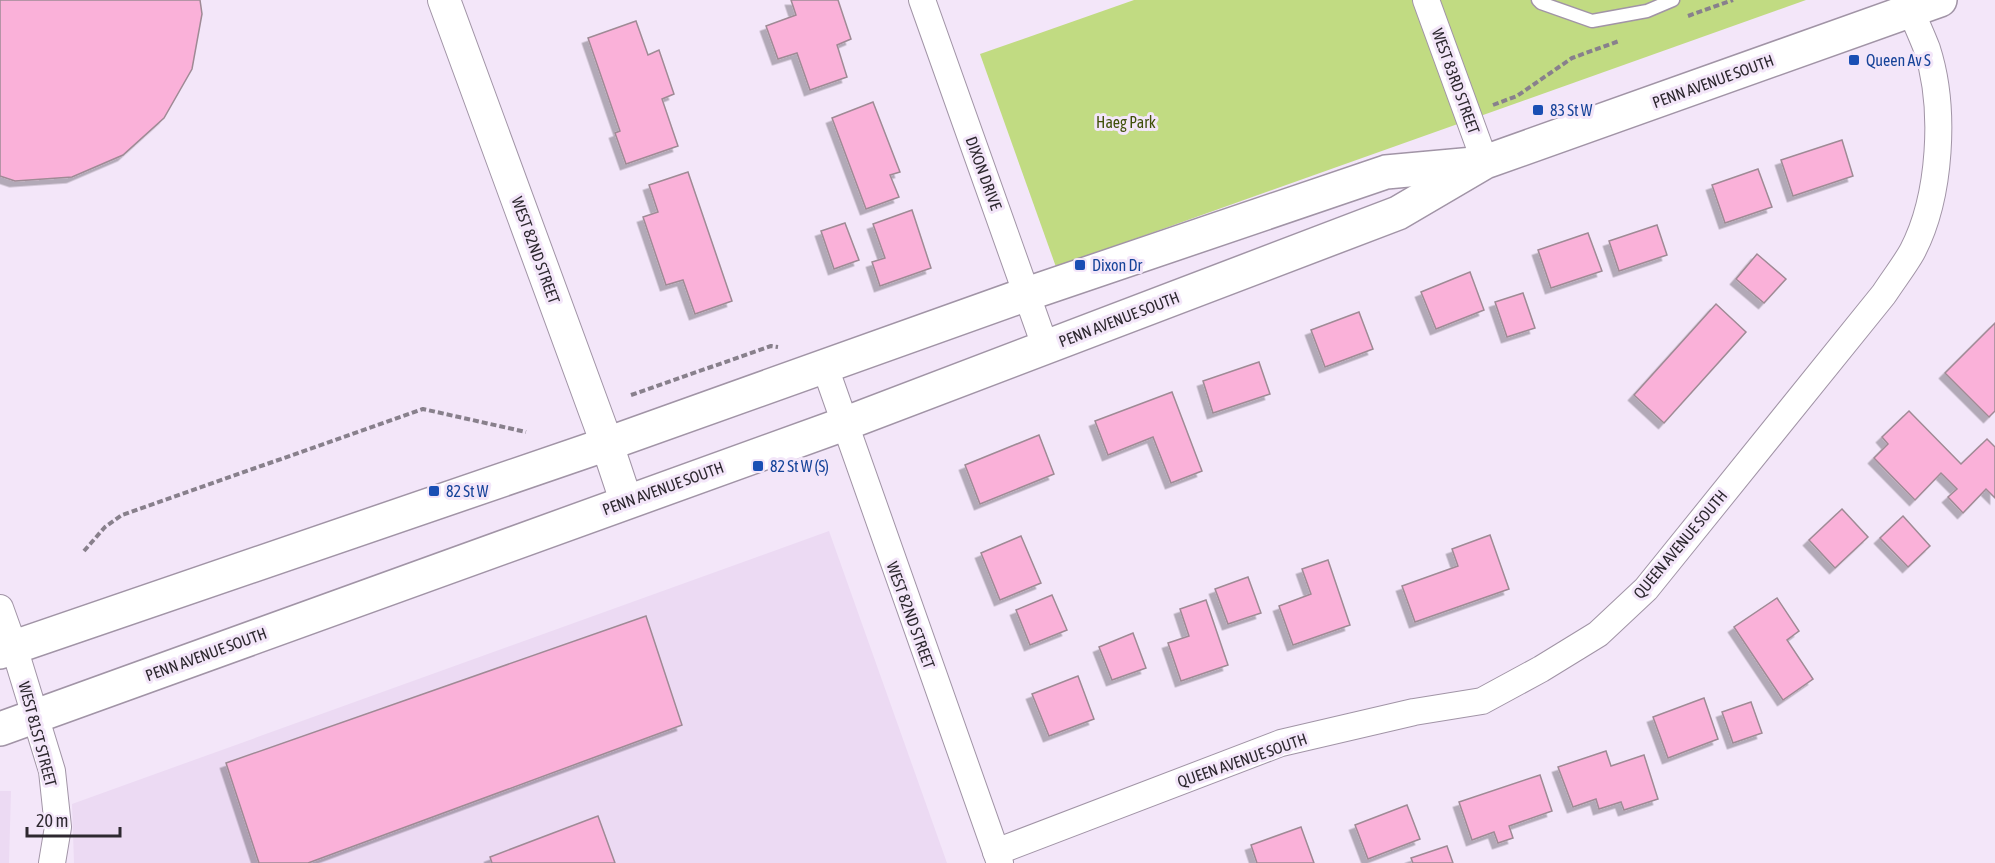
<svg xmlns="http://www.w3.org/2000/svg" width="1995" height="863" font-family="'Asap Condensed',sans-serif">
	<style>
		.built { fill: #ecdaf3 }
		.green { fill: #c1db82 }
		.building { fill: #fab1d9; stroke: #9f8a95; stroke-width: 1.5; filter: url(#shadow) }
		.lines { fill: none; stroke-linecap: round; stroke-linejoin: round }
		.service-casing { stroke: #a194a6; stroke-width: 15 }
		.minor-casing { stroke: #a194a6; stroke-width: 28 }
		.tertiary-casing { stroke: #a194a6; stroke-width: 34 }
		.secondary-casing { stroke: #a194a6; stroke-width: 36 }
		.path { stroke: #88808c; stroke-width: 4; stroke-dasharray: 6 3; stroke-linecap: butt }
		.service { stroke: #fff; stroke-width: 12 }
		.minor { stroke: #fff; stroke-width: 26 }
		.tertiary { stroke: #fff; stroke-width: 32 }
		.secondary { stroke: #fff; stroke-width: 33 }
		.transit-dot { fill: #1a4fb4; stroke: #f3e6f9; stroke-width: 2 }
		.labels { text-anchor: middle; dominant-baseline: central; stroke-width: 6; stroke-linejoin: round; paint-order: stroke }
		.transit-label { font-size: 16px; fill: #164399; stroke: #f3e6f9; text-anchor: start }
		.street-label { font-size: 16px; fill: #2d282f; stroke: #f3e6f9 }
		.park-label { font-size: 16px; fill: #40500a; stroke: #f3e6f9 }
	</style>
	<defs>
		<filter id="shadow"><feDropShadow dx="-5.5" dy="5.5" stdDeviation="0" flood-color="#0004"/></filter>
	</defs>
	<rect width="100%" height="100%" fill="#f3e6f9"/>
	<!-- built -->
	<g class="built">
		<path d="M829 531 947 863H74L72 804Z"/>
		<path d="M0 791H11L9 863H0Z"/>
	</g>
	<!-- green -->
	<path class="green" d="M1134 0H1806L1056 267 980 54Z"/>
	<!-- building -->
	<g class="building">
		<path d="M0 0H200L202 14 192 69 164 118 123 155 72 177 15 181 0 176Z"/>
		<path d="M791 0H838L851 39 837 45 847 77 810 90 797 53 778 59 766 26 796 15Z"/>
		<path d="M636 21 648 55 659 50 674 94 662 99 678 146 626 164 615 133 620 131 588 38Z"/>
		<path d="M873 102 900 172 890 175 899 197 866 209 832 118Z"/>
		<path d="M1842 140 1853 176 1793 196 1781 160Z"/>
		<path d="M1758 169 1772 207 1725 223 1712 185Z"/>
		<path d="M688 172 732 301 695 314 683 280 666 285 643 217 658 212 649 185Z"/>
		<path d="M912 210 931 268 880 286 872 262 885 258 873 224Z"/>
		<path d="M845 223 859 260 834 269 821 231Z"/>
		<path d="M1657 225 1667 255 1619 271 1609 241Z"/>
		<path d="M1588 233 1602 271 1551 288 1538 250Z"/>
		<path d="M1757 254 1786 279 1764 303 1736 279Z"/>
		<path d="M1470 272 1484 310 1436 329 1421 292Z"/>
		<path d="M1523 293 1535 328 1507 337 1495 302Z"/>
		<path d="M1716 304 1746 332 1664 423 1634 395Z"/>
		<path d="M1359 312 1373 349 1325 367 1311 330Z"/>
		<path d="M1995 323V411L1989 417 1945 373Z"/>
		<path d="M1259 362 1270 394 1213 413 1203 381Z"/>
		<path d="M1172 392 1202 471 1171 483 1153 437 1108 455 1095 421Z"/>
		<path d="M1909 411 1961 464 1987 439 1995 447V498L1986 489 1963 513 1948 497 1957 489 1941 473 1915 500 1874 458 1888 444 1882 437Z"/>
		<path d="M1039 435 1054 474 980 504 965 465Z"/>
		<path d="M1842 509 1868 537 1835 568 1809 540Z"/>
		<path d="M1903 516 1930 546 1908 567 1880 538Z"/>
		<path d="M1490 535 1509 589 1415 622 1402 586 1458 566 1452 549Z"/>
		<path d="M1021 536 1041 583 1000 600 981 553Z"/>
		<path d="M1328 560 1350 625 1293 645 1279 606 1311 594 1302 569Z"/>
		<path d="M1248 577 1261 613 1228 624 1215 589Z"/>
		<path d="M1052 595 1067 630 1030 645 1016 610Z"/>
		<path d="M1777 598 1799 631 1787 640 1813 679 1783 700 1734 627Z"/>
		<path d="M1206 600 1228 665 1181 681 1168 643 1189 636 1180 609Z"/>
		<path d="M646 616 682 725 308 863H259L226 763Z"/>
		<path d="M1133 633 1146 668 1112 680 1099 647Z"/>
		<path d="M1078 676 1094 719 1049 736 1032 694Z"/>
		<path d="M1704 698 1718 739 1668 758 1653 717Z"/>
		<path d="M1751 702 1762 733 1733 743 1722 712Z"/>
		<path d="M1606 751 1611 766 1644 755 1658 799 1624 810 1621 802 1599 809 1596 799 1573 807 1558 767Z"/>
		<path d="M1540 775 1552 811 1509 826 1513 838 1498 843 1494 832 1472 840 1459 802Z"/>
		<path d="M1407 805 1420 839 1368 859 1355 825Z"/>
		<path d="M598 816 615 863H492L490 857Z"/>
		<path d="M1301 827 1314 863H1257L1251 845Z"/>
		<path d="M1447 846 1453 863H1413L1411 858Z"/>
	</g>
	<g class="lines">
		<defs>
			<path id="service" d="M1538 0 1541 3 1592 21 1647 11 1673 0"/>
			<g id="minor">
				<path d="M922 0 1045 346"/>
				<path d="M1426 0 1485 162"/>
				<path d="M825 367 1000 863"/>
				<path d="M0 608 14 647 52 771 58 827 52 863"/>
				<path d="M996 852 1281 743 1414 712 1482 701 1541 669 1598 634 1646 589 1884 294C1893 280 1904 266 1912 252 1941 197 1946 108 1927 49 1922 36 1916 23 1911 11"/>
			</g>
			<path id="tertiary" d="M444 0 607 444 626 501"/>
			<g id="secondary">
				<path d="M0 652 607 444 1027 294 1386 172 1474 164"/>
				<path d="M0 729 844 424 1398 213 1485 162 1940 0"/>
			</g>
		</defs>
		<!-- service casing -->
		<use href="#service" class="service-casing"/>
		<!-- minor casing -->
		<use href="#minor" class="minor-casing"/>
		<!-- tertiary casing -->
		<use href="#tertiary" class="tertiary-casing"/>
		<!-- secondary casing -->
		<use href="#secondary" class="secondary-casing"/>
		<!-- path -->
		<g class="path">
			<path d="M1688 16 1733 0"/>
			<path d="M1493 105 1517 96 1572 58 1619 41"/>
			<path d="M631 395 771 346 778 347"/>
			<path d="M84 551 105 527 122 515 423 409 526 432"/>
		</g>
		<!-- service -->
		<use href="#service" class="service"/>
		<!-- minor -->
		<use href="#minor" class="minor"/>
		<!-- tertiary -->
		<use href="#tertiary" class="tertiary"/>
		<!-- secondary -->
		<use href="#secondary" class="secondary"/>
	</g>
	<!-- markers -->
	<g class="transit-dot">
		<rect x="1848" y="54" width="12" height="12" rx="3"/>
		<rect x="1532" y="104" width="12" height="12" rx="3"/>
		<rect x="1074" y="259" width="12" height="12" rx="3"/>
		<rect x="752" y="460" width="12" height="12" rx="3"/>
		<rect x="428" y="485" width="12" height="12" rx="3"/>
	</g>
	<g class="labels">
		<!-- transit labels -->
		<g class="transit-label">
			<text x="1866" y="60">Queen Av S</text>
			<text x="1550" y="110">83 St W</text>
			<text x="1092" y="265">Dixon Dr</text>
			<text x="770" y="466">82 St W (S)</text>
			<text x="446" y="491">82 St W</text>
		</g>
		<!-- street labels -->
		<g class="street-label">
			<text transform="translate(1456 81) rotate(70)">WEST 83RD STREET</text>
			<text transform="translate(1713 81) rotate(-20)">PENN AVENUE SOUTH</text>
			<text transform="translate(984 173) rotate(70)">DIXON DRIVE</text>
			<text transform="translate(536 250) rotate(70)">WEST 82ND STREET</text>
			<text transform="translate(1119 319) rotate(-21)">PENN AVENUE SOUTH</text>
			<text transform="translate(663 488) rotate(-20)">PENN AVENUE SOUTH</text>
			<text transform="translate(1680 544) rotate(-50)">QUEEN AVENUE SOUTH</text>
			<text transform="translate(911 615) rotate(70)">WEST 82ND STREET</text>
			<text transform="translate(206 654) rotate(-20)">PENN AVENUE SOUTH</text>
			<text transform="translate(38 734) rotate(75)">WEST 81ST STREET</text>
			<text transform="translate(1242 760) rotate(-19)">QUEEN AVENUE SOUTH</text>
		</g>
		<!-- park labels -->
		<g class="park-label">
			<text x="1126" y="122">Haeg Park</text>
		</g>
	</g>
	<!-- scale -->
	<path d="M27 827v9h93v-9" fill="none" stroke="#2d282f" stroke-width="3"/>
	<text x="36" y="827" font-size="18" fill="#2d282f" stroke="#f3e6f9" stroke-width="4.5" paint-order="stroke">20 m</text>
</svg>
